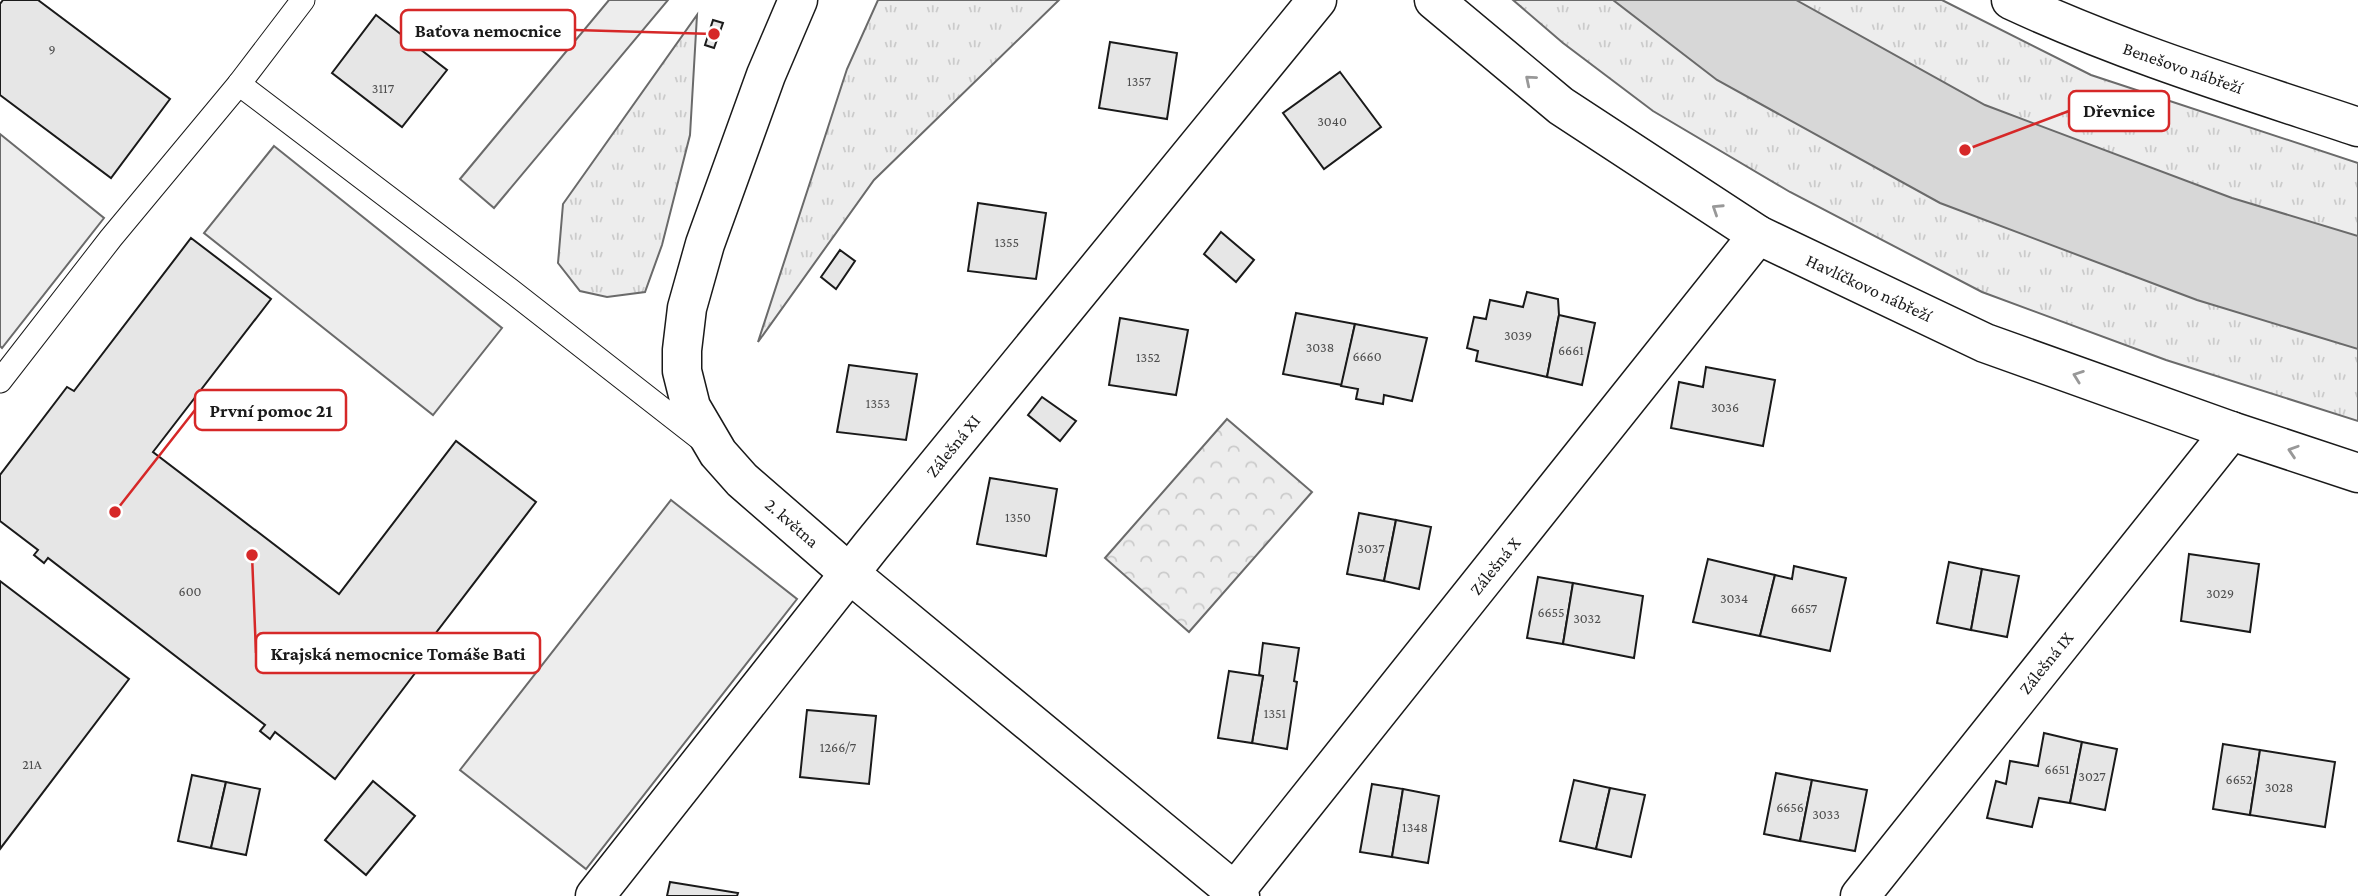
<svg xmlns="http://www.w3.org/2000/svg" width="2358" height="896" font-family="'Crimson Pro',serif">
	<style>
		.grass { fill: url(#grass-tufts); stroke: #6a6a6a; stroke-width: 2 }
		.park { fill: url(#park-crowns); stroke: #6a6a6a; stroke-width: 2 }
		.pitch { fill: #ededed; stroke: #6a6a6a; stroke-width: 2 }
		.water { fill: #d7d7d7; stroke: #6a6a6a; stroke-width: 2 }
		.building { fill: #e6e6e6; stroke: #1a1a1a; stroke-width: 2 }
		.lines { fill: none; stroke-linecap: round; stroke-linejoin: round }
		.lane-casing { stroke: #1a1a1a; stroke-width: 25 }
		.street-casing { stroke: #1a1a1a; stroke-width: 41 }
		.secondary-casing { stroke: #1a1a1a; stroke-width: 41 }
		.lane { stroke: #fff; stroke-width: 23 }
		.street { stroke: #fff; stroke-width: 38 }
		.secondary { stroke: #fff; stroke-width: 38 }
		.oneway { stroke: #989898 }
		.labels { text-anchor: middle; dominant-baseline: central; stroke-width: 5; stroke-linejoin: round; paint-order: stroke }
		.number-label { font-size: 14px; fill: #4d4d4d }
		.street-label { font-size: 18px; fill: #1a1a1a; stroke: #fff }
		.leader { fill: none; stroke: #d62828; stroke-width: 2.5 }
		.callout-dot { fill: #d62828; stroke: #fff; stroke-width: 2.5 }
		.callout { fill: #fff; stroke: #d62828; stroke-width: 2.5 }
		.callout-label { font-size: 19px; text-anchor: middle; font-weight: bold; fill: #1a1a1a }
	</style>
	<defs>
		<pattern id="grass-tufts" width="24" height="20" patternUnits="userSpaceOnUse" patternTransform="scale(1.75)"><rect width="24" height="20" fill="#ededed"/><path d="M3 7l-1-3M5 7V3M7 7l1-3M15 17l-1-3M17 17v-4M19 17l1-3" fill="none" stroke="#cbcbcb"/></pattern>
		<pattern id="park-crowns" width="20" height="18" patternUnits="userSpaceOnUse" patternTransform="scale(1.75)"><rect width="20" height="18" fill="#ededed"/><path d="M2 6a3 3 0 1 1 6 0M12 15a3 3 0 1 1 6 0" fill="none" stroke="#cbcbcb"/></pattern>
	</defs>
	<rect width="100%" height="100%" fill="#fff"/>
	<!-- grass -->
	<g class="grass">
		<path d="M878 0H1059L874 180 758 342 847 69Z"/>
		<path d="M1513 0H1942L2091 75 2358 163V421L2166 360 1982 292 1790 192 1653 111 1563 43Z"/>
		<path d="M697 15 690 135 662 245 645 292 607 297 580 291 558 263 563 204Z"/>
	</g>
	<!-- park -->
	<path class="park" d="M1227 419 1312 492 1189 632 1105 558Z"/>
	<!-- pitch -->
	<g class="pitch">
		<path d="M609 0H668L494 208 460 179Z"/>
		<path d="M0 134 104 218 2 348 0 346Z"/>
		<path d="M274 146 502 328 433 415 204 233Z"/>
		<path d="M671 500 797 599 586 869 460 770Z"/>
	</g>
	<!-- water -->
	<path class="water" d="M1613 0H1796L1985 105 2232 198 2358 236V349L2197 300 1940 203 1717 80Z"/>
	<!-- building -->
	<g class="building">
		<path d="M3 0H38L170 99 111 178 0 95V4Z"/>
		<path d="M376 15 447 70 402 127 332 73Z"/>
		<path d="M713 20 723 23 714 48 705 45Z"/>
		<path d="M1110 42 1177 53 1167 119 1099 108Z"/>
		<path d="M1340 72 1381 127 1324 169 1283 113Z"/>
		<path d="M978 203 1046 213 1036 279 968 271Z"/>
		<path d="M1221 232 1254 260 1236 282 1204 254Z"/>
		<path d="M191 238 271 299 153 452 339 594 456 441 536 502 419 655 425 660 335 779 275 732 270 739 260 731 265 725 48 558 44 563 34 555 38 550 0 521V475L67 387 74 391Z"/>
		<path d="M840 250 855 261 836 289 821 277Z"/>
		<path d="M1527 292 1558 299 1559 315 1547 377 1476 361 1478 351 1467 348 1474 317 1486 319 1490 300 1523 307Z"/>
		<path d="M1296 313 1355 324 1342 385 1283 374Z"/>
		<path d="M1559 315 1595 323 1582 385 1547 377Z"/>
		<path d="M1120 318 1188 330 1176 395 1109 385Z"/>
		<path d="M1355 324 1427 338 1412 401 1384 395 1383 404 1356 399 1358 389 1341 386Z"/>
		<path d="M849 365 917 374 906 440 837 432Z"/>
		<path d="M1706 367 1775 380 1763 446 1671 428 1679 382 1703 387Z"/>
		<path d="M1042 397 1076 421 1060 441 1028 415Z"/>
		<path d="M990 478 1057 489 1046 556 977 544Z"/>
		<path d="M1359 513 1396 520 1384 581 1347 574Z"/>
		<path d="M1396 520 1431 527 1419 589 1384 581Z"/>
		<path d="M2189 554 2259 564 2250 632 2181 621Z"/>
		<path d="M1708 559 1775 575 1760 636 1693 622Z"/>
		<path d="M1949 562 1982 569 1971 630 1937 623Z"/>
		<path d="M1794 566 1846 578 1830 651 1760 636 1775 575 1792 579Z"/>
		<path d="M1982 569 2019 576 2007 637 1971 630Z"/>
		<path d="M1538 577 1573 583 1563 644 1527 638Z"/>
		<path d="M0 581 129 679 0 849Z"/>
		<path d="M1573 583 1643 596 1634 658 1563 644Z"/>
		<path d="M1263 643 1299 648 1294 681 1297 682 1287 749 1252 743 1263 676 1259 675Z"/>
		<path d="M1229 671 1263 676 1252 743 1218 738Z"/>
		<path d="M807 710 876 716 869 784 800 777Z"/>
		<path d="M2044 733 2082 742 2070 803 2039 798 2032 827 1987 818 1996 781 2006 784 2010 761 2038 766Z"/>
		<path d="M2082 742 2117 749 2105 810 2070 803Z"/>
		<path d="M2223 744 2260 750 2250 815 2213 809Z"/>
		<path d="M2260 750 2335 762 2325 827 2250 815Z"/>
		<path d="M1776 773 1812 780 1800 841 1764 834Z"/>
		<path d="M192 775 226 782 211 848 178 841Z"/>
		<path d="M1574 780 1610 788 1596 849 1560 841Z"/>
		<path d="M1812 780 1867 790 1855 851 1800 841Z"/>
		<path d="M373 781 415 816 366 875 325 840Z"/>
		<path d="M226 782 260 789 246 855 211 848Z"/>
		<path d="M1372 784 1403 789 1392 857 1360 852Z"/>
		<path d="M1610 788 1645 795 1631 857 1596 849Z"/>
		<path d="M1403 789 1439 796 1428 863 1392 857Z"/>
		<path d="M670 882 738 893 737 896H667Z"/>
	</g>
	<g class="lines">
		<defs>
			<g id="lane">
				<path d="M239 84 510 290 702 440"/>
				<path d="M0 381 111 238 239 84 303 0"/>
			</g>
			<g id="street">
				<path d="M1434 0 1561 106 1758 235 1985 343 2231 431 2358 473"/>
				<path d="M2011 0C2123 52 2241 88 2358 127"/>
				<path d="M595 896 871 546 1317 0"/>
				<path d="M1231 896 1758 235"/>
				<path d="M1860 896 2231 431"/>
			</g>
			<path id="secondary" d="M798 0 766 75 705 244 687 308 682 350V371L691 407 718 453 742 480 849 573 1240 896"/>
		</defs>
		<!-- lane casing -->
		<use href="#lane" class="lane-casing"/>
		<!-- street casing -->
		<use href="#street" class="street-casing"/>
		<!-- secondary casing -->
		<use href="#secondary" class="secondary-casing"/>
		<!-- lane -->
		<use href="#lane" class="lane"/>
		<!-- street -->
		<use href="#street" class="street"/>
		<!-- secondary -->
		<use href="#secondary" class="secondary"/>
	</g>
	<!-- one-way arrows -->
	<defs><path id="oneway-chevron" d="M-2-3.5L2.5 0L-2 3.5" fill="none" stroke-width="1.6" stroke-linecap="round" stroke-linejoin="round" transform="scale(1.75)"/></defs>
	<g class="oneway">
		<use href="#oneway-chevron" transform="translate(1530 80) rotate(-140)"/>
		<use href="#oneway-chevron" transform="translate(1717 209) rotate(-147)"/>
		<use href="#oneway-chevron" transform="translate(2078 376) rotate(-160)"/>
		<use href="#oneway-chevron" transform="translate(2293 451) rotate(-162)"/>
	</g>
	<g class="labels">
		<!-- number labels -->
		<g class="number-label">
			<text x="52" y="49">9</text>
			<text x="1139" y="81">1357</text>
			<text x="383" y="88">3117</text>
			<text x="1332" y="121">3040</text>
			<text x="1007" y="242">1355</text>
			<text x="1518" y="335">3039</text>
			<text x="1320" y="347">3038</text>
			<text x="1571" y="350">6661</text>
			<text x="1367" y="356">6660</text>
			<text x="1148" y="357">1352</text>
			<text x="878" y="403">1353</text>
			<text x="1725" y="407">3036</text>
			<text x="1018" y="517">1350</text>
			<text x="1371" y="548">3037</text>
			<text x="190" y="591">600</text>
			<text x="2220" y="593">3029</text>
			<text x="1734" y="598">3034</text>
			<text x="1804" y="608">6657</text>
			<text x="1551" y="612">6655</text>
			<text x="1587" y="618">3032</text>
			<text x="1275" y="713">1351</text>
			<text x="838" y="747">1266/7</text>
			<text x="32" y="764">21A</text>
			<text x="2057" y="769">6651</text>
			<text x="2092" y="776">3027</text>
			<text x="2239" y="779">6652</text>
			<text x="2279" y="787">3028</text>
			<text x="1790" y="807">6656</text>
			<text x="1826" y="814">3033</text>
			<text x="1415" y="827">1348</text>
		</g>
		<!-- street labels -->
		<g class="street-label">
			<text transform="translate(2183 68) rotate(19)">Benešovo nábřeží</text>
			<text transform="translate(1869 288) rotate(25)">Havlíčkovo nábřeží</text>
			<text transform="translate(953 446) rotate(-51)">Zálešná XI</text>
			<text transform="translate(792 523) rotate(41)">2. května</text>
			<text transform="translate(1495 566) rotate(-51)">Zálešná X</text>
			<text transform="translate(2046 663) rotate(-51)">Zálešná IX</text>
		</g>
	</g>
	<!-- callouts -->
	<path class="leader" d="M714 34L575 30M1965 150L2069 111M115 512L195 410M252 555L256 653"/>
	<g class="callout-dot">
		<circle cx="714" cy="34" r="7"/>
		<circle cx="1965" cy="150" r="7"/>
		<circle cx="115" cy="512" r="7"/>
		<circle cx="252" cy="555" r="7"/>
	</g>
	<g class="callout">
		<rect x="401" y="10" width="174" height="40" rx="7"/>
		<rect x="2069" y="91" width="100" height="40" rx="7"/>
		<rect x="195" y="390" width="151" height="40" rx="7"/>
		<rect x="256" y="633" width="284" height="40" rx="7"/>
	</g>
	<g class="callout-label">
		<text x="488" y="37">Baťova nemocnice</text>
		<text x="2119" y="117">Dřevnice</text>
		<text x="271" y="417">První pomoc 21</text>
		<text x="398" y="660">Krajská nemocnice Tomáše Bati</text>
	</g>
</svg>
